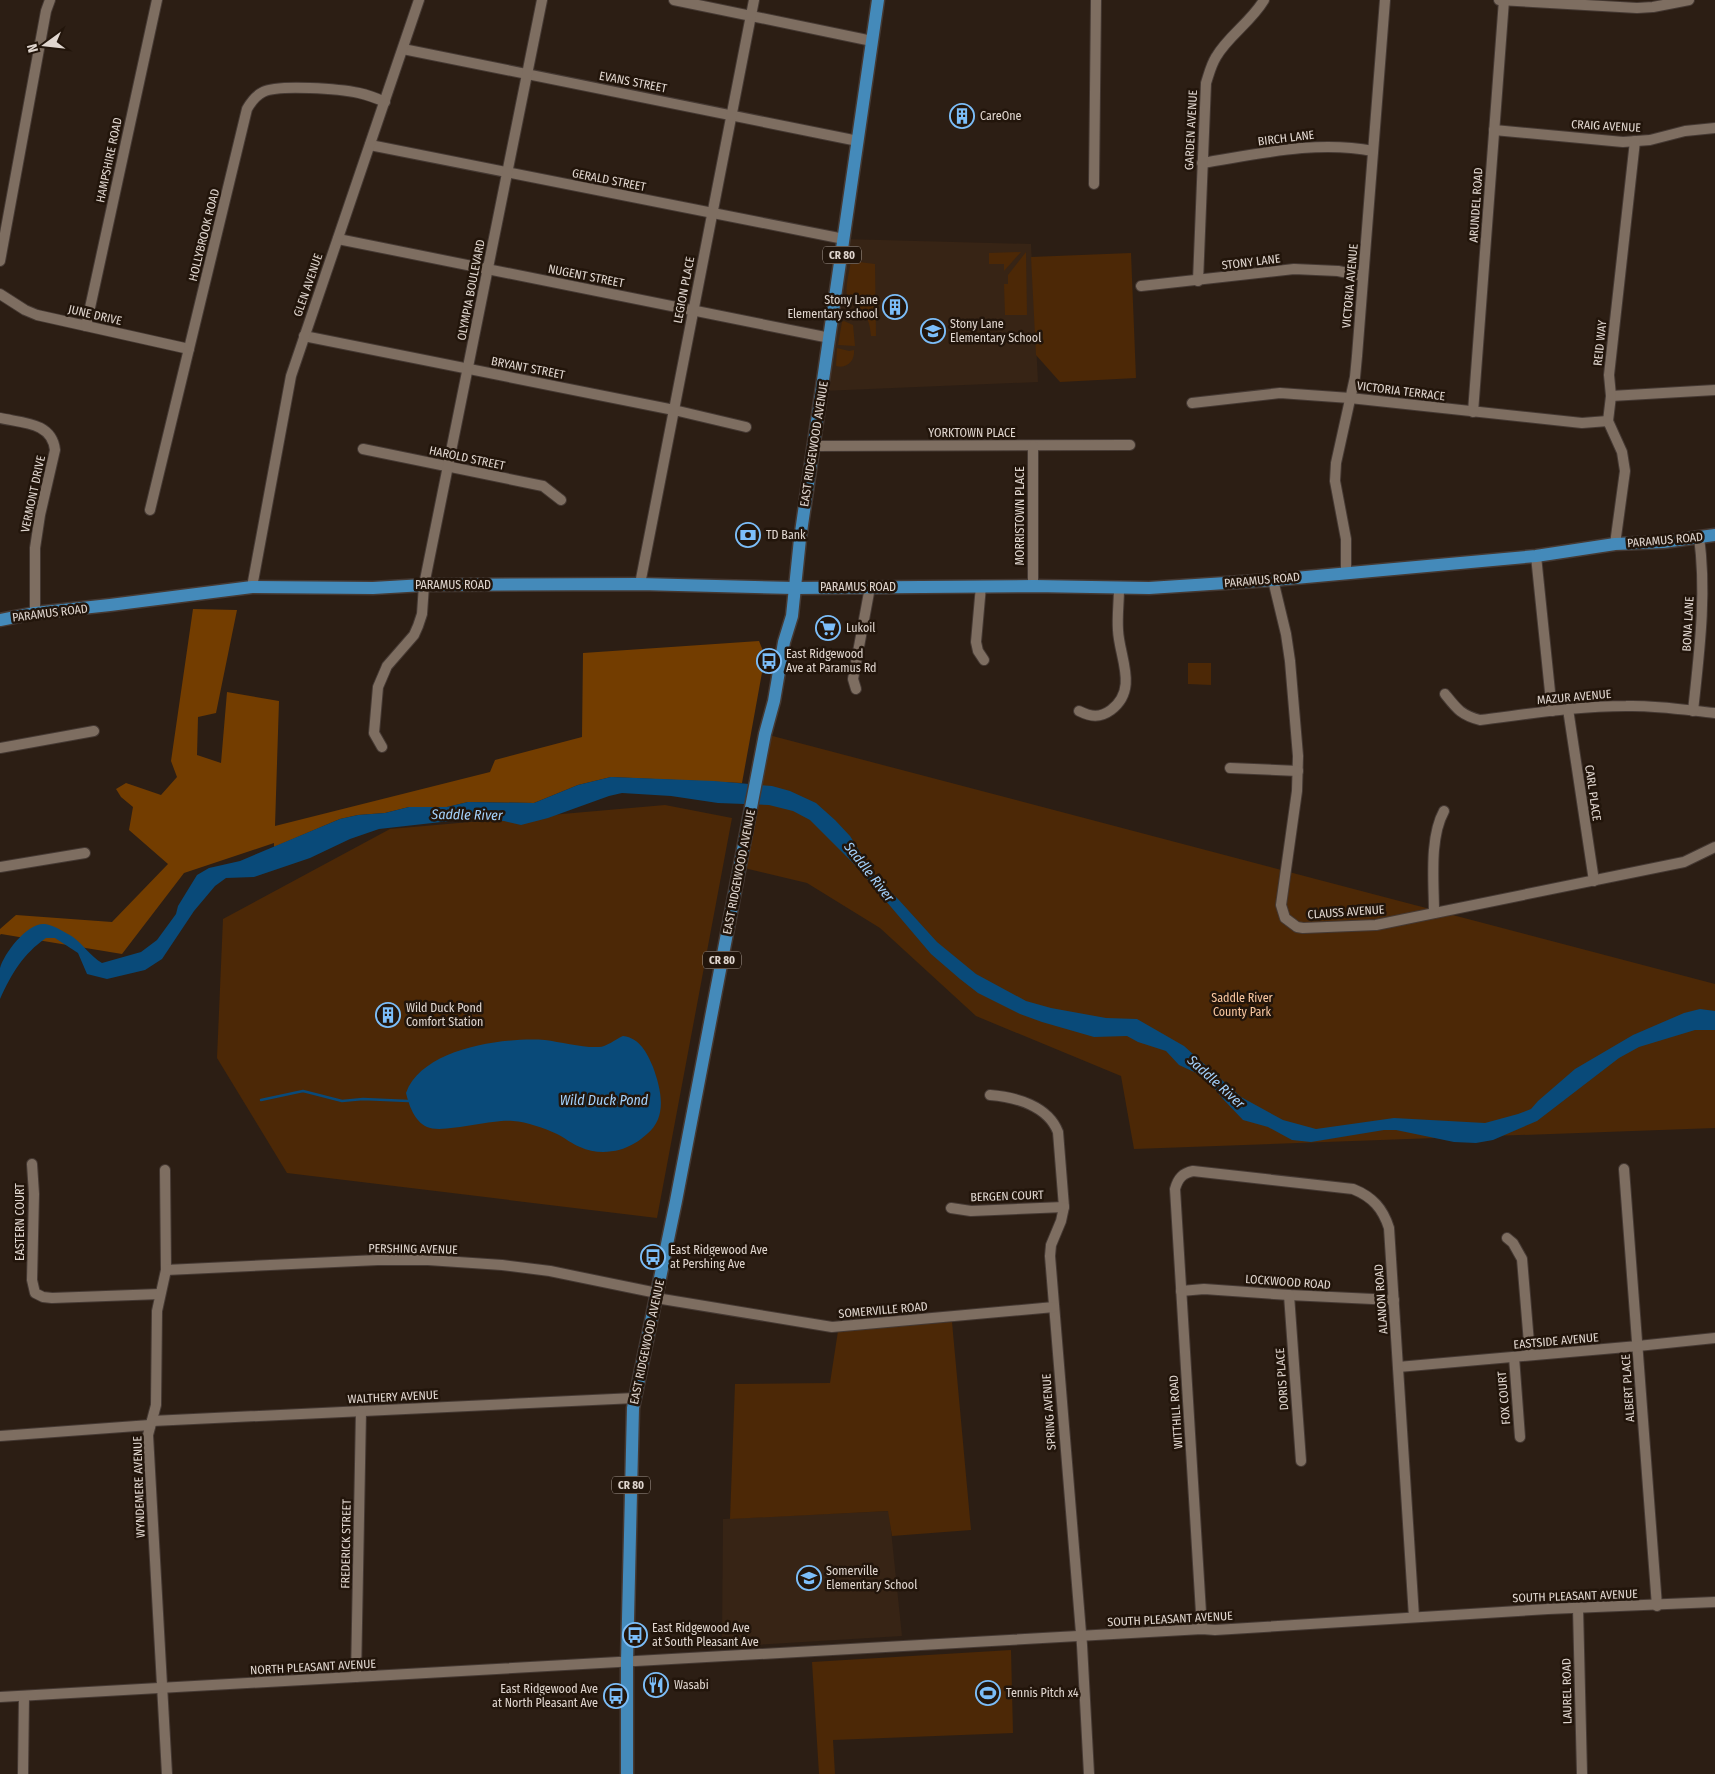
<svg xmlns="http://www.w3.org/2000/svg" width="1715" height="1774" font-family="'Fira Sans Condensed',sans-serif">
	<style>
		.built { fill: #372415 }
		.green { fill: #4c2806 }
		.forest { fill: #733d00 }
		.water { fill: #094a79 }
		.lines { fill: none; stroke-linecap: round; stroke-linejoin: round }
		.stream { stroke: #094a79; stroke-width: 2.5 }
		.minor-casing { stroke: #453933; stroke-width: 12 }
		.major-casing { stroke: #453933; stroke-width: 15 }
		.minor { stroke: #7e6e61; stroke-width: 10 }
		.major { stroke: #448aba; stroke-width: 12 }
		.labels { text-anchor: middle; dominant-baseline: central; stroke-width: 5; stroke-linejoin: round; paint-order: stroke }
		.shield { fill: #22150b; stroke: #a79c94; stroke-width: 1 }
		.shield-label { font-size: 11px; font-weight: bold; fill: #e0d6cf }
		.street-label { font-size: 12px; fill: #e0d6cf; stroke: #22150b }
		.poi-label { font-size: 12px; fill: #e0d6cf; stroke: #22150b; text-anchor: start }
		.park-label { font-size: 12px; fill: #fac8a1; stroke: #22150b }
		.water-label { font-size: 14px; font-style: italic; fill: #a4d2fd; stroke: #22150b }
	</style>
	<rect width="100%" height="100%" fill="#2c1e14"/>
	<!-- built -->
	<g class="built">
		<path d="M844 239 1031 244 1038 382 822 391Z"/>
		<path d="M889 1511 902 1636 722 1647 723 1519Z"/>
	</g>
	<!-- green -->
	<g class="green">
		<path d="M1021 252 1004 271V264H989V253Z"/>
		<path d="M1026 252 1027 315H1005L1004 284H1008V275Z"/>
		<path d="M1131 253 1136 378 1060 382 1036 355 1031 257Z"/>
		<path d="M851 261 875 264 876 336H871C870 325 868 315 859 307 856 305 851 303 849 301 843 293 850 269 851 261Z"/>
		<path d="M844 321 853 325 855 346 838 345 842 322Z"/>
		<path d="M837 348 849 351 854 350C855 361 847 369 836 366Z"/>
		<path d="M1188 663H1211V685L1188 684Z"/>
		<path d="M765 734 1715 984V1128L1134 1149 1121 1076 976 1016 880 928 807 883 740 867Z"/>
		<path d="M665 805 732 818 657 1218 287 1173 217 1058 223 919 390 829Z"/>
		<path d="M952 1322 971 1530 892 1536 888 1511 730 1519 735 1384 830 1383 838 1331Z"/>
		<path d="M1011 1650 1013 1733 833 1740 835 1774H819L812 1662Z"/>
	</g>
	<!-- forest -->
	<path class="forest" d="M193 609 237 610 216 713 198 717 197 755 221 763 227 692 279 701 275 826 490 772 495 760 582 737 583 653 759 641 765 656 742 783 611 777 578 785 534 803 468 802 447 807H409L385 813 358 815 340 819 274 847V843L184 873 122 954 1 934 0 935V929L16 915 112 922 168 864 129 830 133 807 121 797 116 789 126 783 161 795 177 777 171 761Z"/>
	<!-- water -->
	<g class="water">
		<path d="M611 777 714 781 772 786 790 791 816 803 835 820 850 836 877 879 898 899 937 942 976 974 1026 1001 1051 1008 1106 1018 1137 1019 1184 1046 1241 1097 1283 1120 1316 1129 1394 1118 1485 1123 1518 1114 1531 1109 1538 1101 1575 1069 1633 1035 1684 1013 1700 1009 1715 1011V1030H1695L1639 1047 1619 1058 1537 1121 1493 1140 1476 1143 1454 1142 1396 1130H1384L1311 1142 1292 1140 1268 1127 1243 1120 1223 1099 1205 1077 1179 1065 1166 1051 1138 1042 1127 1036 1094 1037 1042 1022 1020 1014 978 993 960 979 931 954 857 867 810 820 793 811 769 805 718 803 671 796 622 793 609 796 548 818 521 825 504 821 468 819 379 829 350 839 310 858 254 877 226 878 215 886 194 911 162 959 145 970 107 979 87 974 78 953 55 938H46C23 954 12 973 0 999 0 990 0 977 0 968 4 953 28 922 45 924 54 925 66 933 73 937 84 945 90 956 102 963L141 952 157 940 176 914 178 906 197 875 209 868 240 861 340 819 358 815 385 813 409 807H447L468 802 534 803 578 785Z"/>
		<path d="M623 1036C640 1038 647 1053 653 1067 661 1089 668 1117 647 1134 643 1137 639 1141 635 1143 619 1153 597 1155 580 1147 572 1144 565 1138 557 1134 544 1128 527 1122 513 1121 492 1119 442 1134 427 1127 414 1121 409 1105 406 1093 422 1048 504 1037 545 1040 561 1042 583 1048 599 1047 606 1047 616 1039 623 1036Z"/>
	</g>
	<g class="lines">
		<!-- stream -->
		<path class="stream" d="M261 1100 303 1091 342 1101 363 1099 408 1101"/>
		<defs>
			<g id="minor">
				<path d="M674 0 872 41"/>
				<path d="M1499 0 1637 8 1653 7 1689 0"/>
				<path d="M403 49 858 141"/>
				<path d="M1494 130 1623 142 1650 140 1685 131 1715 128"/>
				<path d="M370 145 844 239"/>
				<path d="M1202 163C1259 154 1316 140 1373 151"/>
				<path d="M1094 184 1096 0"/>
				<path d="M338 239 830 338"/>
				<path d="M0 261 46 11 50 0"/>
				<path d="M1198 281 1206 83C1209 74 1211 65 1216 57 1228 36 1251 22 1264 0"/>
				<path d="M1141 286 1294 269 1338 271 1363 276"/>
				<path d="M0 294 25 310 37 315 189 349"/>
				<path d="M86 326 157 0"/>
				<path d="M304 336 674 410 746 427"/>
				<path d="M1611 396 1715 390"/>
				<path d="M1192 403 1280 393 1350 398 1582 423 1608 421"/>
				<path d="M1473 412 1504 0"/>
				<path d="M0 418C22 423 52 422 55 450L40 515 35 548V613"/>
				<path d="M814 446 1130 445"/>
				<path d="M363 449 543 486 561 500"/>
				<path d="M150 510 247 109C251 102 255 96 263 92 278 84 341 89 359 93 368 95 376 98 385 102"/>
				<path d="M1615 544 1625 471 1622 452 1608 421 1611 396 1609 375 1635 141"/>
				<path d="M1536 556 1552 711"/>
				<path d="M1346 572V539L1335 481 1336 463 1355 377 1357 356 1385 0"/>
				<path d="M1273 580 1286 634 1290 661 1298 756 1297 791 1281 905 1285 918 1297 927 1303 928 1376 925 1684 862 1715 847"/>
				<path d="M640 584 754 0"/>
				<path d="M981 586 976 642 978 651 984 660"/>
				<path d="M1033 586V446"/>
				<path d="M252 587 291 376 419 0"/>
				<path d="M856 689 853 679 870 587"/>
				<path d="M1445 694C1457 709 1461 715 1480 720 1529 714 1577 706 1626 706 1656 705 1686 710 1715 713"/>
				<path d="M1568 709 1594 881"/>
				<path d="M1079 711C1091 717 1100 718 1111 710 1139 689 1119 657 1118 630 1117 616 1119 602 1119 588"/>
				<path d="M1693 711C1699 654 1707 595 1699 537"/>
				<path d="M382 747 374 733 378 687 387 666 414 635 418 626 422 614 424 585 542 0"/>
				<path d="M0 748 94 731"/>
				<path d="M1230 768 1298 771"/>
				<path d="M0 867 85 853"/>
				<path d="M1434 913C1434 882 1429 838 1444 811"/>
				<path d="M990 1095C1016 1097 1048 1106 1058 1132L1064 1207 1061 1221 1051 1245 1050 1256 1082 1645 1089 1774"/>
				<path d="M32 1164 34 1194 32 1280 35 1293 43 1297 52 1298 160 1294"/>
				<path d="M1624 1169 1657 1606"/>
				<path d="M165 1170 166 1270 157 1311 156 1405 148 1435 167 1774"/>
				<path d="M951 1208 971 1211 1064 1207"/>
				<path d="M1507 1238 1513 1243 1522 1259 1530 1355"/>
				<path d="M166 1270 378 1260H428L502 1265 550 1271 657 1293"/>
				<path d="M1181 1291 1204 1289 1289 1295 1394 1300"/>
				<path d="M1289 1295 1301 1461"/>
				<path d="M656 1298 832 1327 1054 1307"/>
				<path d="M1514 1357 1520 1437"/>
				<path d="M1398 1367 1638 1346 1715 1338"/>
				<path d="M152 1421 635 1398"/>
				<path d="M0 1436 150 1425"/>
				<path d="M1578 1608 1582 1774"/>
				<path d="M1202 1629 1175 1189C1178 1178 1183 1173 1193 1171L1353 1189C1373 1197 1383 1209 1389 1228L1414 1617"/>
				<path d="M356 1677 361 1411"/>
				<path d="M0 1697 1202 1629 1215 1630 1548 1609 1715 1602"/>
				<path d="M23 1774 24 1696"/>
			</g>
			<g id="major">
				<path d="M0 620 35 613 110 605 252 587 373 588 424 585 640 584 794 588 1033 586 1149 588 1273 580 1536 556 1615 544 1663 542 1715 535"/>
				<path d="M627 1774V1661L633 1408 676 1201 765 734 774 701 784 642 792 616 800 539 878 0"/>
			</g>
		</defs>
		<!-- minor casing -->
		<use href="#minor" class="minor-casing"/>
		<!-- major casing -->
		<use href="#major" class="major-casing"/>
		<!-- minor -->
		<use href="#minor" class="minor"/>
		<!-- major -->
		<use href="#major" class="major"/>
	</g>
	<!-- icons -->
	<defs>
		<symbol id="building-ring" viewBox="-11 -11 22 22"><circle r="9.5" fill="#22150b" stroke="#7cbef9" stroke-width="1.5"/><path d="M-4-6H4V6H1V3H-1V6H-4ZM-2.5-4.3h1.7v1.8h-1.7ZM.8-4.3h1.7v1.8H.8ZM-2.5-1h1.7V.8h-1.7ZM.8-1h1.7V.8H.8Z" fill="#7cbef9"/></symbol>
		<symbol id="school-ring" viewBox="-11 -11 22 22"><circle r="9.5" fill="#22150b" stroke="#7cbef9" stroke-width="1.5"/><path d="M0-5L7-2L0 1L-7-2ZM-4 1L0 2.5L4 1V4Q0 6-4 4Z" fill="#7cbef9"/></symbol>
		<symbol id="bank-ring" viewBox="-11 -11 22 22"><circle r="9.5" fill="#22150b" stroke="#7cbef9" stroke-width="1.5"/><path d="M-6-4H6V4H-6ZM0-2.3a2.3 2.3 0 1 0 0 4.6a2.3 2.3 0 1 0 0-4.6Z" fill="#7cbef9"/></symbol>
		<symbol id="supermarket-ring" viewBox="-11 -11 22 22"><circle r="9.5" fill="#22150b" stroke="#7cbef9" stroke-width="1.5"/><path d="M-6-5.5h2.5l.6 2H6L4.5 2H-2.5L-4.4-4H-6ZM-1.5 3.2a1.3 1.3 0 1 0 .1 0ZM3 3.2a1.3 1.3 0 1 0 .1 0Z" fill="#7cbef9"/></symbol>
		<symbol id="bus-ring" viewBox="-11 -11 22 22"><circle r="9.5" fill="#22150b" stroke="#7cbef9" stroke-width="1.5"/><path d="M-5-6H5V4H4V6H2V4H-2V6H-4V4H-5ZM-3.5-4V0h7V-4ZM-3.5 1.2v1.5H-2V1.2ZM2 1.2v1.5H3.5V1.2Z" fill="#7cbef9"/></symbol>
		<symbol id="restaurant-ring" viewBox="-11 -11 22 22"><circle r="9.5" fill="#22150b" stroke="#7cbef9" stroke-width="1.5"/><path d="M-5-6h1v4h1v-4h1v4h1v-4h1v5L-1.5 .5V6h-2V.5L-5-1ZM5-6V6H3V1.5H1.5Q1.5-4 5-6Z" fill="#7cbef9"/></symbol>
		<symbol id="stadium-ring" viewBox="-11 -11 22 22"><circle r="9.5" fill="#22150b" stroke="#7cbef9" stroke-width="1.5"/><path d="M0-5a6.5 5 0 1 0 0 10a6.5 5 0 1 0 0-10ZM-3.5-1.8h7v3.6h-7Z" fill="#7cbef9"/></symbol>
	</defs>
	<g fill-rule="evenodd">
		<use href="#building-ring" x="948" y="102" width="28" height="28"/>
		<use href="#building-ring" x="881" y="293" width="28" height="28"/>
		<use href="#school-ring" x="919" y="317" width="28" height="28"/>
		<use href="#bank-ring" x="734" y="521" width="28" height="28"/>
		<use href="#supermarket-ring" x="814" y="614" width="28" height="28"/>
		<use href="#bus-ring" x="755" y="647" width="28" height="28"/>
		<use href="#building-ring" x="374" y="1001" width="28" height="28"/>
		<use href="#bus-ring" x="639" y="1243" width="28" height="28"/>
		<use href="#school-ring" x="795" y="1564" width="28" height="28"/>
		<use href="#bus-ring" x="621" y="1621" width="28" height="28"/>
		<use href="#restaurant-ring" x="642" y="1671" width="28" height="28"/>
		<use href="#stadium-ring" x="974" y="1679" width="28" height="28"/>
		<use href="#bus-ring" x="602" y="1682" width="28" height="28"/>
	</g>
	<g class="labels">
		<!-- shield labels -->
		<g class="shield">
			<rect x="823" y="246.5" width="38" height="17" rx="4"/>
			<rect x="703" y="951.5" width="38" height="17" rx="4"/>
			<rect x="612" y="1476.5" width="38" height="17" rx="4"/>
		</g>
		<g class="shield-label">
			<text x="842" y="255">CR 80</text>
			<text x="722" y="960">CR 80</text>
			<text x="631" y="1485">CR 80</text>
		</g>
		<!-- street labels -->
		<g class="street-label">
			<text transform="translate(633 82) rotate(11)">EVANS STREET</text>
			<text transform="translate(1606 126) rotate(3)">CRAIG AVENUE</text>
			<text transform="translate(1191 130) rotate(-87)">GARDEN AVENUE</text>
			<text transform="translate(1286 138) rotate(-7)">BIRCH LANE</text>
			<text transform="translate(109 160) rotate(-78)">HAMPSHIRE ROAD</text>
			<text transform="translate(609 180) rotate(11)">GERALD STREET</text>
			<text transform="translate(1476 205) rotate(-86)">ARUNDEL ROAD</text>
			<text transform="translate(204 235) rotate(-76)">HOLLYBROOK ROAD</text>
			<text transform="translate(1251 262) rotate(-7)">STONY LANE</text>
			<text transform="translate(586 276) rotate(11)">NUGENT STREET</text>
			<text transform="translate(308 285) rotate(-71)">GLEN AVENUE</text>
			<text transform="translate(1350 286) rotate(-85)">VICTORIA AVENUE</text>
			<text transform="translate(471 290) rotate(-79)">OLYMPIA BOULEVARD</text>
			<text transform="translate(684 290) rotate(-79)">LEGION PLACE</text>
			<text transform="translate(95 315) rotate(13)">JUNE DRIVE</text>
			<text transform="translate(1600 343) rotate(-84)">REID WAY</text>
			<text transform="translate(528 368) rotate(11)">BRYANT STREET</text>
			<text transform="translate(1401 391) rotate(7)">VICTORIA TERRACE</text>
			<text x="972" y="433">YORKTOWN PLACE</text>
			<text transform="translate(814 444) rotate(-81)">EAST RIDGEWOOD AVENUE</text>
			<text transform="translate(467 458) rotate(12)">HAROLD STREET</text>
			<text transform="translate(33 494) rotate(-78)">VERMONT DRIVE</text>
			<text transform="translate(1020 516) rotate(-90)">MORRISTOWN PLACE</text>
			<text transform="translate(1665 540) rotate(-5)">PARAMUS ROAD</text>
			<text transform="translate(1262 580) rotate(-5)">PARAMUS ROAD</text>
			<text x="453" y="585">PARAMUS ROAD</text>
			<text x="858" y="587">PARAMUS ROAD</text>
			<text transform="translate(50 613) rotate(-7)">PARAMUS ROAD</text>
			<text transform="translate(1688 624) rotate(-87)">BONA LANE</text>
			<text transform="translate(1574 697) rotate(-5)">MAZUR AVENUE</text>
			<text transform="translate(1593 793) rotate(82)">CARL PLACE</text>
			<text transform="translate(739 872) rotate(-79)">EAST RIDGEWOOD AVENUE</text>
			<text transform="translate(1346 912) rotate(-4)">CLAUSS AVENUE</text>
			<text transform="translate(1007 1196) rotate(-2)">BERGEN COURT</text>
			<text transform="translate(20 1222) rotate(-90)">EASTERN COURT</text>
			<text transform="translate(413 1249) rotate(1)">PERSHING AVENUE</text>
			<text transform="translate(1288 1282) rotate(4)">LOCKWOOD ROAD</text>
			<text transform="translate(1381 1299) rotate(-94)">ALANON ROAD</text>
			<text transform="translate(883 1310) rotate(-5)">SOMERVILLE ROAD</text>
			<text transform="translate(1556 1341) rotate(-5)">EASTSIDE AVENUE</text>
			<text transform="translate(647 1342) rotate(-78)">EAST RIDGEWOOD AVENUE</text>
			<text transform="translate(1282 1379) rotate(-94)">DORIS PLACE</text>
			<text transform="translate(1628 1388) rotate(-94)">ALBERT PLACE</text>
			<text transform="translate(393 1397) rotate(-3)">WALTHERY AVENUE</text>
			<text transform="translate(1504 1398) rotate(-95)">FOX COURT</text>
			<text transform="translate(1049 1412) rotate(-94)">SPRING AVENUE</text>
			<text transform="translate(1176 1412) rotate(-94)">WITTHILL ROAD</text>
			<text transform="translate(139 1487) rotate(-92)">WYNDEMERE AVENUE</text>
			<text transform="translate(346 1544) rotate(-89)">FREDERICK STREET</text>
			<text transform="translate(1575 1596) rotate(-2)">SOUTH PLEASANT AVENUE</text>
			<text transform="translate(1170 1619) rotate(-3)">SOUTH PLEASANT AVENUE</text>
			<text transform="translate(313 1667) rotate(-3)">NORTH PLEASANT AVENUE</text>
			<text transform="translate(1567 1691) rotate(-91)">LAUREL ROAD</text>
		</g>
		<!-- poi labels -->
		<g class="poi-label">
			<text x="980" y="116">CareOne</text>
			<text x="878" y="300" text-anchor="end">Stony Lane<tspan x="878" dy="14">Elementary school</tspan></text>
			<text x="950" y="324">Stony Lane<tspan x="950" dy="14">Elementary School</tspan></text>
			<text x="766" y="535">TD Bank</text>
			<text x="846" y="628">Lukoil</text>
			<text x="786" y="654">East Ridgewood<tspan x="786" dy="14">Ave at Paramus Rd</tspan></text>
			<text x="406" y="1008">Wild Duck Pond<tspan x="406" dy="14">Comfort Station</tspan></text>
			<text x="670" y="1250">East Ridgewood Ave<tspan x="670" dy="14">at Pershing Ave</tspan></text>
			<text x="826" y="1571">Somerville<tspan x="826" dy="14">Elementary School</tspan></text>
			<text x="652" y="1628">East Ridgewood Ave<tspan x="652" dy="14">at South Pleasant Ave</tspan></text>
			<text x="674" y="1685">Wasabi</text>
			<text x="598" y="1689" text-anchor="end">East Ridgewood Ave<tspan x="598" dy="14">at North Pleasant Ave</tspan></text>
			<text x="1006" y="1693">Tennis Pitch x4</text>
		</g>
		<!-- park labels -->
		<g class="park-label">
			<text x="1242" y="998">Saddle River<tspan x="1242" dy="14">County Park</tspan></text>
		</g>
		<!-- water labels -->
		<g class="water-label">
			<text transform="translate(467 815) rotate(1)">Saddle River</text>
			<text transform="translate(869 872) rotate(52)">Saddle River</text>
			<text transform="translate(1216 1082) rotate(42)">Saddle River</text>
			<text x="604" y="1100">Wild Duck Pond</text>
		</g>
	</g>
	<!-- north arrow -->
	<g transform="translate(45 45) rotate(255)" stroke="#22150b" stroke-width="4" paint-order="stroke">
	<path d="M0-4L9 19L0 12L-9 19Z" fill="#e0d6cf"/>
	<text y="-8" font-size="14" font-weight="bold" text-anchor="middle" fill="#e0d6cf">N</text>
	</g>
</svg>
